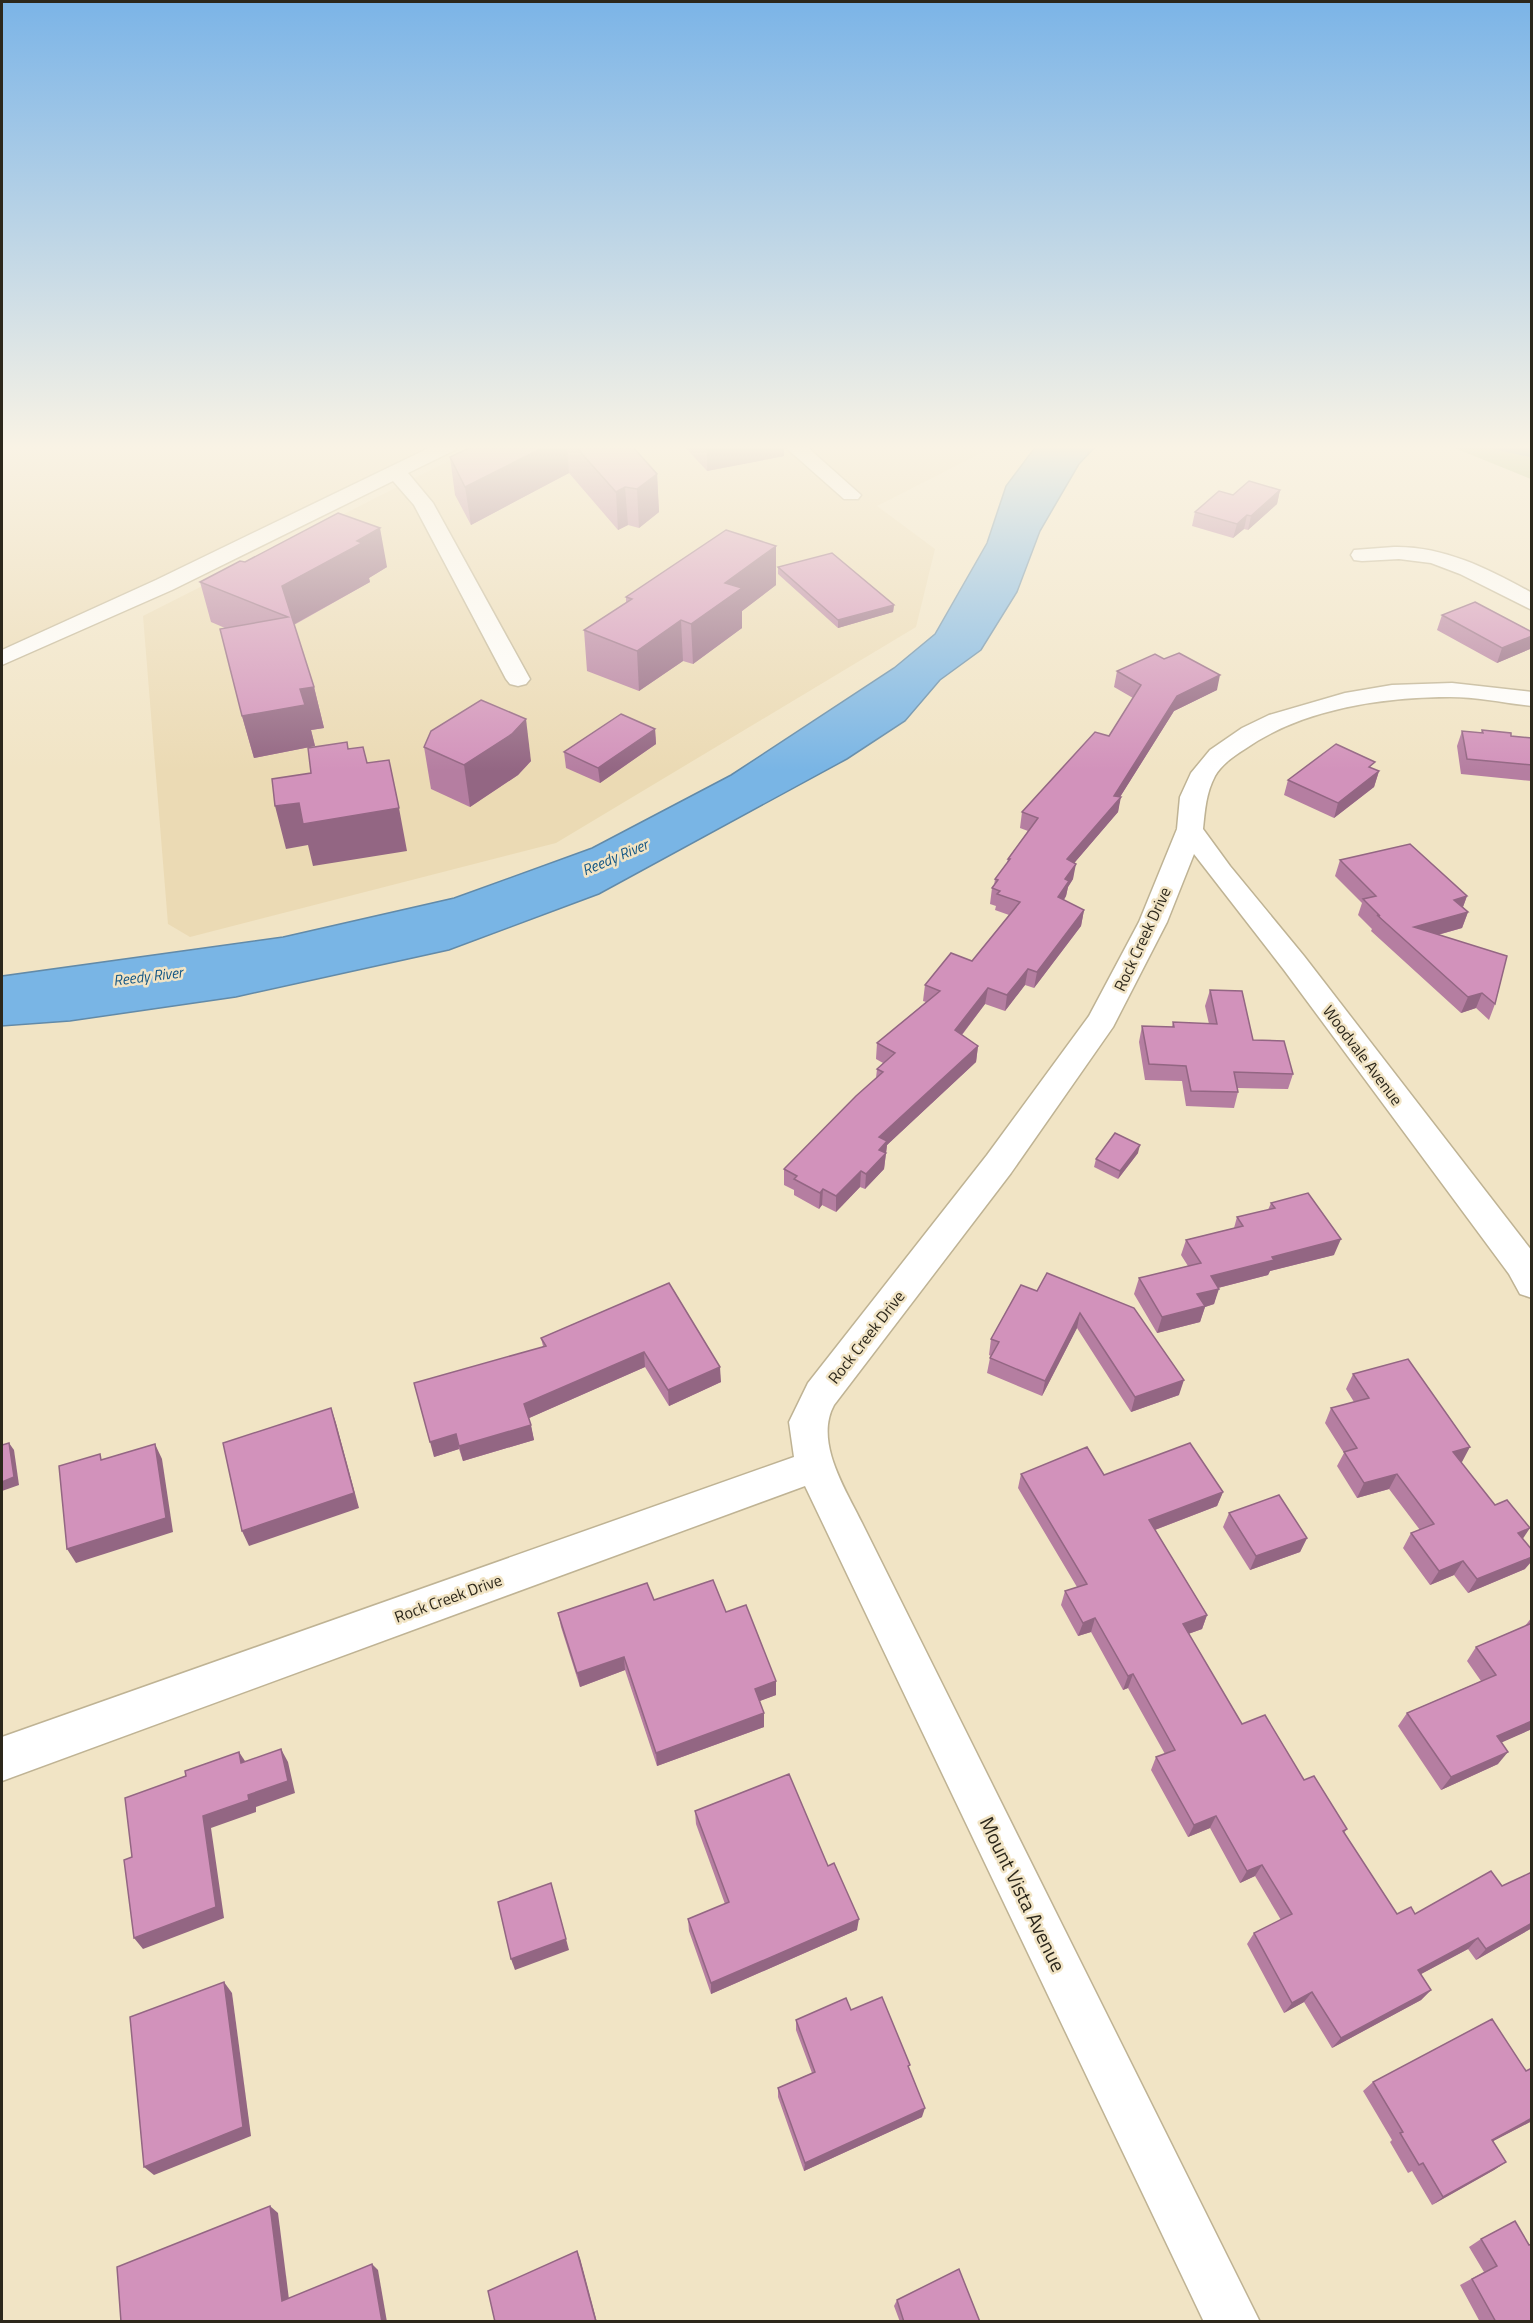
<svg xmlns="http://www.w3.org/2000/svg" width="1533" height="2323" font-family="'Titillium Web',sans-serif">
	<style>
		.built { fill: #ebdab4 }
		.green { fill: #abbf7b }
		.water { fill: #79b5e5; stroke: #628aa8; stroke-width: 1.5 }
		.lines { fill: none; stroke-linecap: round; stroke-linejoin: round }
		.stream { stroke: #628aa8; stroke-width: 7 }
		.minor-casing { stroke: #bfb394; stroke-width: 3 }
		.minor { fill: #fff; fill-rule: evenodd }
		.wall { fill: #b57ea1 }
		.shaded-wall { fill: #936683 }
		.building { fill: #d292bb; stroke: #936683; stroke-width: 1.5 }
		.labels { text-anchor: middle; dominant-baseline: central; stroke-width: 5; stroke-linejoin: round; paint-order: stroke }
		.far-water-label { font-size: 15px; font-style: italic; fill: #135684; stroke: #f1e4c5 }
		.street-label { font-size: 16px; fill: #2c271b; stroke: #f1e4c5 }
		.near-street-label { font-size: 20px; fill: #2c271b; stroke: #f1e4c5 }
	</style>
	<rect width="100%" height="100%" fill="#f1e4c5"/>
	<!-- built -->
	<g class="built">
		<path d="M2 446H448L78 625 2 658Z"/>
		<path d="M478 446H995L877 506 935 549 916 627 556 843 190 937 168 924 143 616Z"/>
	</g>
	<!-- green -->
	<path class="green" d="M1423 446H1531V479L1452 447Z"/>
	<!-- water -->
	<path class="water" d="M1036 446H1096L1079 464 1040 531 1017 592 981 650 940 680 905 721 847 759 599 894 449 950 236 997 70 1021 2 1026V976L283 937 454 898 592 848 731 775 894 668 935 634 987 543 1006 486Z"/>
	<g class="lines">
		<!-- stream -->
		<path class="stream" d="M1496 446 1532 454"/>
		<defs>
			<g id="minor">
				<path d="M433 446H458L455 450 408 473 433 503 530 679 526 684 518 686 510 684 506 679 414 505 393 481 172 590 2 665V650L156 580Z"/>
				<path d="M784 446H806L861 495 858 499H844Z"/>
				<path d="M1394 547C1444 546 1489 569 1532 593V610L1460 574 1431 563 1399 559 1362 561 1354 560 1351 555 1354 550Z"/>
				<path d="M1452 683 1532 692V706C1505 703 1477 697 1450 697 1382 697 1302 709 1245 749 1234 756 1222 764 1215 776 1206 793 1205 810 1203 829L1230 866 1304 956 1532 1251V1298L1520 1294 1509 1274 1284 970 1194 854 1167 922 1113 1027 1011 1173 834 1405C814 1442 846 1490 862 1523L1260 2322H1204L805 1486 2 1781V1737L794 1457 789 1422 808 1383 987 1155 1089 1016 1139 922 1177 829 1180 797 1191 773 1210 750 1242 728 1269 715 1345 693 1392 685Z"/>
			</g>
		</defs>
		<!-- minor casing -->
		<use href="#minor" class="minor-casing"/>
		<!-- minor -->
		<use href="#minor" class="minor"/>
	</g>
	<!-- wall -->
	<g class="wall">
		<path d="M473 446H632L657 474 659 512 639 528 628 525 618 530 569 473 471 525 455 495 450 457Z"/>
		<path d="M684 446H784V456L707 471Z"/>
		<path d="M1280 490 1277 504 1248 530 1244 529 1233 538 1192 526 1195 512 1233 495Z"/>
		<path d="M245 562 387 567 369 578 370 582 294 625 314 687 324 728 311 730 315 746 254 758 242 716 225 628 211 622 200 582Z"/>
		<path d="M778 567 894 605 893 612 838 628 778 574Z"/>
		<path d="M776 585 742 611V628L693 664 683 661 639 691 587 671 584 630 626 603V597Z"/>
		<path d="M1442 615 1532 632V646L1530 649 1497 663 1437 630Z"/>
		<path d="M1117 671 1217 690 1174 711 1120 797 1118 812 1074 863 1073 879 1068 887 1066 896 1064 900 1084 910 1081 926 1034 988 1025 985 1005 1011 985 1004 962 1035 978 1046 976 1062 887 1145 884 1169 865 1189 860 1187 836 1212 822 1205 819 1209 794 1195V1190L784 1185V1169L876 1078 877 1069 883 1063 876 1059 877 1043 926 1002 923 1001 925 985 972 961 1009 915 995 910 996 906 990 904 992 888 994 886 995 879 1007 863 1008 859 1028 831 1020 828 1022 812 1109 736 1133 698 1114 687Z"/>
		<path d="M655 729 656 744 600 783 566 768 564 752Z"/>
		<path d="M1482 730 1511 736 1532 738V781L1461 774 1457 746 1462 731 1481 733Z"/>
		<path d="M424 747 531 761 518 775 470 807 431 789Z"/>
		<path d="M1373 769 1379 771 1374 787 1334 818 1284 795 1288 780Z"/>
		<path d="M1340 860 1467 896 1463 907 1468 912 1462 928 1438 935 1495 1004 1489 1020 1476 1008 1461 1013 1371 931 1372 929 1358 915 1362 903 1335 876Z"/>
		<path d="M1210 990 1253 1040 1293 1074 1288 1089 1238 1088V1092L1234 1108 1186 1106 1182 1081 1145 1080 1139 1042 1142 1026 1172 1027 1173 1022 1209 1024 1205 1006Z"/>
		<path d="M1138 1153 1118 1179 1094 1167 1096 1159Z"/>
		<path d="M1271 1203 1334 1255 1270 1271 1268 1275 1218 1288 1214 1304 1205 1307 1200 1322 1157 1333 1134 1294 1139 1278 1188 1266 1181 1255 1186 1240 1234 1228 1237 1217 1268 1210Z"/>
		<path d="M1047 1273 1179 1395 1131 1412 1077 1328 1042 1396 987 1373 990 1358 991 1356 989 1355 991 1339 1037 1291Z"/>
		<path d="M669 1283 721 1382 669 1406 645 1367 529 1418 534 1440 463 1461 459 1449 434 1457 543 1346 541 1338Z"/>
		<path d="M1353 1374 1462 1462 1461 1463 1522 1539 1525 1569 1468 1593 1454 1575 1430 1585 1403 1548 1411 1533 1420 1530 1389 1489 1357 1498 1337 1466 1344 1453 1325 1423 1331 1408 1354 1402 1346 1389Z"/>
		<path d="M1021 1474 1104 1475 1223 1492 1217 1506 1155 1530 1207 1615 1202 1629 1188 1634 1242 1724 1304 1780 1347 1829 1344 1833 1397 1914H1415L1502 1886 1532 1872V1928L1476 1960 1468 1949 1421 1974 1431 1990 1421 2000 1332 2048 1304 2002 1284 2013 1247 1944 1254 1933 1281 1920 1255 1876 1240 1883 1210 1828 1188 1837 1151 1770 1156 1757 1165 1754 1128 1688 1123 1690 1091 1632 1078 1636 1061 1605 1065 1591 1077 1587 1018 1488Z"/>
		<path d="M1229 1513 1307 1538 1300 1552 1250 1570 1223 1527Z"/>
		<path d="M654 1600 726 1612 776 1695 759 1701 764 1727 657 1766 625 1670 580 1687 561 1627 558 1613Z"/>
		<path d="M1532 1617V1729L1501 1742 1498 1764 1441 1790 1398 1726 1407 1713 1481 1681 1467 1661 1476 1647 1525 1626Z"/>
		<path d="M695 1811 828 1866 857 1930 711 1994 689 1931 688 1919 725 1904 696 1824Z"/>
		<path d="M851 2010 909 2070 922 2117 804 2171 778 2097V2088L812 2073 796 2030V2020Z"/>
		<path d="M1532 2068V2121L1493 2141 1506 2162 1494 2170 1432 2205 1412 2171 1408 2173 1390 2142 1392 2140 1363 2091 1373 2082 1526 2071Z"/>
		<path d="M1481 2239 1529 2245 1532 2322H1480L1460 2285 1484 2272 1469 2247Z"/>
		<path d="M897 2300 980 2322H900L894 2306Z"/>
	</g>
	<!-- shaded-wall -->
	<g class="shaded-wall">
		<path d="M546 446H567L569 473 471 525 465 487Z"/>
		<path d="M730 446H784V456L707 471V450Z"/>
		<path d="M657 474 659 512 639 528 637 489Z"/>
		<path d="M625 487 628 525 618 530 616 492Z"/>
		<path d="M1280 490 1277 504 1248 530 1251 516Z"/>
		<path d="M1247 515 1244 529 1233 538 1237 524Z"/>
		<path d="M380 528 387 567 369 578 370 582 291 626 282 586 357 541Z"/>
		<path d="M776 546V585L742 611V628L693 664 691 624 725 583Z"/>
		<path d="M894 605 893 612 838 628V620Z"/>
		<path d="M681 620 683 661 639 691 637 651Z"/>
		<path d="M1532 636V646L1530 649 1497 663 1502 648Z"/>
		<path d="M1220 675 1217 690 1174 711 1120 797H1121L1118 812 1064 875 1067 859 1114 796 1177 696Z"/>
		<path d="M314 687 324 728 311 730 315 746 254 758 242 716 300 689Z"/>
		<path d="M526 719 531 761 518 775 470 807 464 765Z"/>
		<path d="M655 729 656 744 600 783 598 768Z"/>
		<path d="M1379 771 1374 787 1334 818 1338 803Z"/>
		<path d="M299 803 399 808 407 851 313 866 308 845 286 849 275 806Z"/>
		<path d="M1076 864 1073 879 1068 887 1066 896 1055 913 1058 897 1065 879Z"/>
		<path d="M1467 896 1461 912 1454 900Z"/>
		<path d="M1084 910 1081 926 1034 988 1037 972Z"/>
		<path d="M1468 912 1462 928 1408 943 1414 927Z"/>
		<path d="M1028 969 1025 985 1005 1011 1007 995Z"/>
		<path d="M988 988 985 1004 953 1046 955 1030Z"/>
		<path d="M1482 993 1476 1008 1461 1013 1468 997Z"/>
		<path d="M978 1046 976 1062 887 1145 884 1169 865 1189 866 1174 879 1137Z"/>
		<path d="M1140 1145 1138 1153 1118 1179 1120 1171Z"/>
		<path d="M861 1171 860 1187 836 1212V1196Z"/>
		<path d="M823 1189 822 1205 819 1209 820 1193Z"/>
		<path d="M1341 1239 1334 1255 1270 1271 1268 1275 1206 1291 1211 1276 1272 1257Z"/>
		<path d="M1219 1289 1214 1304 1205 1307 1200 1322 1157 1333 1162 1317 1197 1294Z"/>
		<path d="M1080 1313 1077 1328 1042 1396 1045 1381Z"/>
		<path d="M644 1352 645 1367 527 1419 524 1404Z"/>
		<path d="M720 1367 721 1382 669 1406 668 1390Z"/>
		<path d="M1184 1380 1179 1395 1131 1412 1135 1397Z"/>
		<path d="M331 1408 336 1423 359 1508 249 1546 242 1531Z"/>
		<path d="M531 1425 534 1440 463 1461 459 1446Z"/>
		<path d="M456 1434 459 1449 434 1457 430 1442Z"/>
		<path d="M9 1443 14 1450 19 1485 2 1491V1482Z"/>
		<path d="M155 1444 162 1459 173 1532 76 1563 67 1549Z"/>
		<path d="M1470 1447 1462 1462 1444 1467 1453 1452Z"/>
		<path d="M1397 1474 1389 1489 1357 1498 1364 1483Z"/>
		<path d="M1223 1492 1217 1506 1144 1534 1149 1520Z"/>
		<path d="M1530 1528 1520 1543 1518 1533Z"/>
		<path d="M1307 1538 1300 1552 1250 1570 1256 1556Z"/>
		<path d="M1532 1557V1561L1525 1569 1468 1593 1477 1579Z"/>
		<path d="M1463 1561 1454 1575 1430 1585 1439 1571Z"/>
		<path d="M1207 1615 1202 1629 1177 1638 1183 1624Z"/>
		<path d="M1095 1618 1091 1632 1078 1636 1083 1623Z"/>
		<path d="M624 1657 625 1670 580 1687 577 1673Z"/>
		<path d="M1133 1674 1128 1688 1123 1690 1128 1676Z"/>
		<path d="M776 1681V1695L755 1703V1689Z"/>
		<path d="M764 1713V1727L657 1766 656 1753Z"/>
		<path d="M1532 1721V1729L1487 1749 1497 1736Z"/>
		<path d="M281 1749 288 1762 295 1793 256 1807V1812L211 1828 224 1918 143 1949 134 1938 203 1816 248 1795Z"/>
		<path d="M239 1752 247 1764 241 1763Z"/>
		<path d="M1508 1752 1498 1764 1441 1790 1451 1777Z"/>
		<path d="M1216 1816 1210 1828 1188 1837 1194 1825Z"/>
		<path d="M1262 1865 1255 1876 1240 1883 1247 1871Z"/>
		<path d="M551 1883 569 1950 515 1970 511 1959Z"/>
		<path d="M859 1919 857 1930 711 1994V1983Z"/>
		<path d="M1532 1923V1928L1476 1960 1486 1949Z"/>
		<path d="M1478 1938 1468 1949 1408 1981 1418 1970Z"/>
		<path d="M224 1982 232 1993 251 2136 154 2175 144 2167Z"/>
		<path d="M1431 1990 1421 2000 1332 2048 1341 2038Z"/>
		<path d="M1312 1992 1304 2002 1284 2013 1292 2003Z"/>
		<path d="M925 2108 922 2117 804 2171 805 2163Z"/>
		<path d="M1532 2118V2121L1480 2148 1492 2140Z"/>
		<path d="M1506 2162 1494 2170 1432 2205 1443 2197Z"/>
		<path d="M270 2206 278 2213 290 2307 282 2301Z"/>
		<path d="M577 2251 580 2258 597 2322H596Z"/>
		<path d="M372 2264 378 2270 387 2322H382Z"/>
	</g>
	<!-- building -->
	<g class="building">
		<path d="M473 446H546L465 487 450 457Z"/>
		<path d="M575 446H632L657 474 637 489 625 487 616 492Z"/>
		<path d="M703 446H730L707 450Z"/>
		<path d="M1249 481 1280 490 1251 516 1247 515 1237 524 1195 512 1219 491 1233 495Z"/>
		<path d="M338 513 380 528 357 541 362 543 282 586 314 687 300 689 305 705 242 716 220 629 288 617 200 582 240 561 245 562Z"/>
		<path d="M726 530 776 546 725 583 742 588 691 624 681 620 637 651 584 630 632 599 626 597Z"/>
		<path d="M832 553 894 605 838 620 778 567Z"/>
		<path d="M1475 602 1532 632V636L1502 648 1442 615Z"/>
		<path d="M1179 653 1220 675 1177 696 1114 796 1121 797 1067 859 1076 864 1065 879 1069 881 1058 897 1084 910 1037 972 1028 969 1007 995 988 988 955 1030 978 1046 879 1137 887 1141 879 1150 886 1153 866 1174 861 1171 836 1196 823 1189 820 1193 794 1179 797 1176 784 1169 856 1096 883 1072 877 1069 895 1053 877 1043 940 991 925 985 951 953 972 961 1020 902 997 894 1000 891 992 888 998 880 995 879 1010 859H1008L1038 818 1022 812 1095 732 1109 736 1141 685 1117 671 1155 654 1164 659Z"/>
		<path d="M481 700 526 719 512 734 464 765 424 747 431 731Z"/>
		<path d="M621 714 655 729 598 768 564 752Z"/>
		<path d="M1482 730 1511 733V736L1532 738V765L1467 759 1462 731 1483 733Z"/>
		<path d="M347 742 348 749 363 747 367 763 389 760 399 808 303 824 299 803 275 806 272 779 311 773 308 748Z"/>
		<path d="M1336 744 1375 762 1369 767 1379 771 1338 803 1288 780Z"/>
		<path d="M1410 844 1467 896 1454 900 1468 912 1414 927 1507 956 1495 1004 1482 993 1468 997 1377 915 1380 916 1363 899 1376 896 1340 860Z"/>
		<path d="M1210 990 1242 991 1253 1040 1284 1041 1293 1074 1234 1072 1238 1092 1191 1091 1186 1066 1149 1064 1142 1026 1174 1027 1173 1022 1217 1024Z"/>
		<path d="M1115 1133 1140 1145 1120 1171 1096 1159Z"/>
		<path d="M1308 1193 1341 1239 1272 1257 1274 1260 1211 1276 1219 1289 1197 1294 1205 1306 1162 1317 1139 1278 1201 1263 1186 1240 1243 1226 1237 1217 1275 1208 1271 1203Z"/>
		<path d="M1047 1273 1134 1308 1184 1380 1135 1397 1080 1313 1045 1381 990 1358 999 1342 991 1339 1021 1285 1037 1291Z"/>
		<path d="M669 1283 720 1367 668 1390 644 1352 524 1404 531 1425 459 1446 456 1434 430 1442 414 1383 546 1346 541 1338Z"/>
		<path d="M1408 1359 1470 1447 1453 1452 1495 1505 1507 1500 1530 1528 1518 1533 1532 1550V1557L1477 1579 1463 1561 1439 1571 1411 1533 1434 1524 1397 1474 1364 1483 1344 1452 1357 1448 1331 1408 1369 1398 1353 1374Z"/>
		<path d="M331 1408 354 1493 242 1531 223 1443Z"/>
		<path d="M9 1443 14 1477 2 1482V1445Z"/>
		<path d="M1190 1443 1223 1492 1149 1520 1207 1615 1183 1624 1242 1724 1265 1715 1304 1780 1314 1776 1347 1829 1343 1831 1397 1914 1411 1907 1415 1914 1491 1871 1502 1886 1532 1872V1923L1486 1949 1478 1938 1418 1970 1431 1990 1341 2038 1312 1992 1292 2003 1254 1933 1292 1914 1262 1865 1247 1871 1216 1816 1194 1825 1156 1757 1175 1750 1133 1674 1128 1676 1095 1618 1083 1623 1065 1591 1087 1584 1021 1474 1087 1447 1104 1475Z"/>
		<path d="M155 1444 166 1518 67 1549 59 1466 100 1454 101 1460Z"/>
		<path d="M1279 1495 1307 1538 1256 1556 1229 1513Z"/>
		<path d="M713 1580 726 1612 746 1605 776 1681 755 1689 764 1713 656 1753 624 1657 577 1673 558 1613 647 1583 654 1600Z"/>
		<path d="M1532 1623V1721L1497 1736 1508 1752 1451 1777 1407 1713 1496 1675 1476 1647Z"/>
		<path d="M281 1749 288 1781 248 1795 249 1800 203 1816 216 1907 134 1938 124 1860 132 1857 125 1798 186 1776 185 1771 239 1752 241 1763Z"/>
		<path d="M789 1774 828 1866 834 1863 859 1919 711 1983 688 1919 729 1902 695 1811Z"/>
		<path d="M551 1883 566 1939 511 1959 498 1902Z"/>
		<path d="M224 1982 243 2127 144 2167 130 2017Z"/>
		<path d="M882 1997 910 2065 908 2066 925 2108 805 2163 778 2088 815 2072 796 2020 846 1998 851 2010Z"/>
		<path d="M1492 2019 1526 2071 1532 2068V2118L1492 2140 1506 2162 1443 2197 1423 2163 1419 2165 1400 2133 1403 2132 1373 2082Z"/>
		<path d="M270 2206 282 2301 372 2264 382 2322H121L117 2267Z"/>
		<path d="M1515 2221 1529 2245 1532 2244V2322H1496L1472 2279 1497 2266 1481 2239Z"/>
		<path d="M577 2251 596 2322H495L488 2291Z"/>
		<path d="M959 2269 980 2322H904L897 2300Z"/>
	</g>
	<!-- sky -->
	<linearGradient id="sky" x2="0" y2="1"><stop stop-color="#7bb4e7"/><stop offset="0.58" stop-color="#f9f3e5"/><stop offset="1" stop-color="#f9f3e5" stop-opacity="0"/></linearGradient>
	<rect width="1533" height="771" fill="url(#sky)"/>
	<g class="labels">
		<!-- far-water labels -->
		<g class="far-water-label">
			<text transform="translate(615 857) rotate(-23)">Reedy River</text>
			<text transform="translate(148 976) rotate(-7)">Reedy River</text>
		</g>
		<!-- street labels -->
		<g class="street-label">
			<text transform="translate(1142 939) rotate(-65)">Rock Creek Drive</text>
			<text transform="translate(1363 1055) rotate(53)">Woodvale Avenue</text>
			<text transform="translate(866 1337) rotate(-52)">Rock Creek Drive</text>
			<text transform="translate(448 1598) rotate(-20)">Rock Creek Drive</text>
		</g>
		<!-- near-street labels -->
		<g class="near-street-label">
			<text transform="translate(1023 1894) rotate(64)">Mount Vista Avenue</text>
		</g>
	</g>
	<!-- border -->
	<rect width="1533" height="2323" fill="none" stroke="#2c271b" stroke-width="6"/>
</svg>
